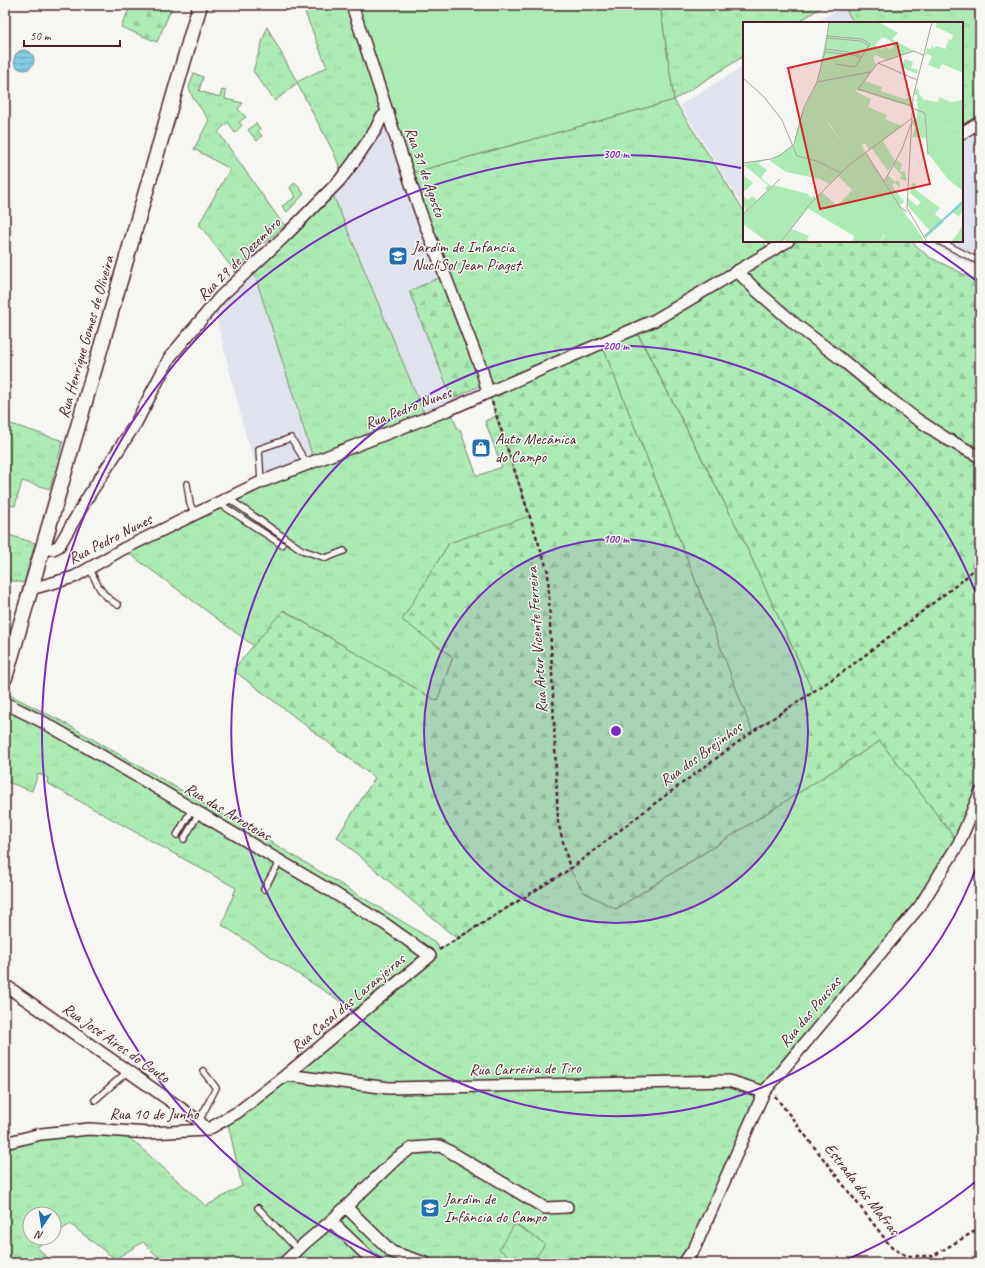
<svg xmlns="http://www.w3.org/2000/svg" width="985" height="1268" font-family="Caveat,sans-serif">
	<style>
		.built { fill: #e0e3ee }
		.grass { fill: url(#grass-tufts); stroke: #7b8670 }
		.forest { fill: url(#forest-firs); stroke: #7b8670 }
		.park { fill: url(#park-crowns); stroke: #7b8670 }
		.garden { fill: #acecb4; stroke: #7b8670 }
		.water { fill: url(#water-rules); stroke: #6c879a }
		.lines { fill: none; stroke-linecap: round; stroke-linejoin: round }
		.service-casing { stroke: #4a1f2b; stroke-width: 8 }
		.minor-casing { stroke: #4a1f2b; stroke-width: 14 }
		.tertiary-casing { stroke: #4a1f2b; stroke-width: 17 }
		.path { stroke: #4a1f2b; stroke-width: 2.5; stroke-dasharray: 4 3; stroke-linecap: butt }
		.service { stroke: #f6f6f2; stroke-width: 5.5 }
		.minor { stroke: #f6f6f2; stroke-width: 11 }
		.tertiary { stroke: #f6f6f2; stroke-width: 14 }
		.ring { fill: none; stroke: #7b2cbf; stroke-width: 2 }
		.labels { text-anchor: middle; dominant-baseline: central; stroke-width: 3; stroke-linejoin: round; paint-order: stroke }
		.street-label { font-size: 16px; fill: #4a1f2b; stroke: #f6f6f2 }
		.poi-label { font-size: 16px; fill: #4a1f2b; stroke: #f6f6f2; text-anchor: start }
		.inset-river { fill: none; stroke: #83cce4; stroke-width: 2 }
		.inset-road { fill: none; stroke: #b1a0a2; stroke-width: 1 }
		.view { fill: #d62828; fill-opacity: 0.15; stroke: #d62828; stroke-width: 2 }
		.inset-edge { fill: none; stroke: #4a1f2b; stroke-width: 2 }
		.centre { fill: #7b2cbf; stroke: #f6f6f2; stroke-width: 2 }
		.ring-label { font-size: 12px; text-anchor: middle; font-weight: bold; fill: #7b2cbf; stroke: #f6f6f2; stroke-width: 3; stroke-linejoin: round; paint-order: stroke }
	</style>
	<defs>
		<pattern id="grass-tufts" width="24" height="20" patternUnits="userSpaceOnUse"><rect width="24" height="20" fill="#acecb4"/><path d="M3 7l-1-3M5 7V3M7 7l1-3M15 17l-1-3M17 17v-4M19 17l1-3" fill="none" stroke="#96ca9b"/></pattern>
		<pattern id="forest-firs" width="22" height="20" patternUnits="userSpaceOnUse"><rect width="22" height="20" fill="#acecb4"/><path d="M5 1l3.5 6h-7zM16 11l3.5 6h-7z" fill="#96ca9b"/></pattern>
		<pattern id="park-crowns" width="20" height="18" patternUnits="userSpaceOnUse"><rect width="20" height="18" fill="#acecb4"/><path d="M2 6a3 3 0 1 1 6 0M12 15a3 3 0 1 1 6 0" fill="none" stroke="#96ca9b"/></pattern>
		<pattern id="water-rules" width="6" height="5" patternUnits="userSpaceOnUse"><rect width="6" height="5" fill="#83cce4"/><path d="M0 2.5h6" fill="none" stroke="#73afc4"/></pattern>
	</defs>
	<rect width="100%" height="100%" fill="#f6f6f2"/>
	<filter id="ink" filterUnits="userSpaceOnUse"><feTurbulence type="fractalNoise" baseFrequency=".025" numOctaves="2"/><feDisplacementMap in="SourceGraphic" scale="8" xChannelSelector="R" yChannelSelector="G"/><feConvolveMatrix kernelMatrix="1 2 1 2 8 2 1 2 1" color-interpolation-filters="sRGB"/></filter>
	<g filter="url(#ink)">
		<!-- built -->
		<g class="built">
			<path d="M844 5H980V269L926 241H962V23H815Z"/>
			<path d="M744 66V208L680 105Z"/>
			<path d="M388 112 488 392 426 418 331 190Z"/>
			<path d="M252 266 314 461 261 482 245 432 213 305Z"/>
		</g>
		<!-- grass -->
		<g class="grass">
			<path d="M302 5H352L388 112 343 176 334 153 297 83 275 101 253 71 267 27 297 82 327 67Z"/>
			<path d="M660 5H825L797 23H744V56L674 100 744 211V241H763L770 252 635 329 741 535 813 692 752 732 688 561 604 350 488 392 408 174 674 100Z"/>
			<path d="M843 5H980V122L962 133V23H854Z"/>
			<path d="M194 73 203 77 199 91 220 97 222 90 226 91 225 99 243 103 238 109 246 117 239 122 242 125 235 133 228 122 218 132 280 220 285 225 265 243 260 242 256 247V250L235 272 199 224 230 169 194 149 209 120 193 98 189 88Z"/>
			<path d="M256 123 260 129 258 131 262 136 257 141 248 130Z"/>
			<path d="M295 182 304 194 287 212 282 206 296 197 290 188Z"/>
			<path d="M331 190 426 418 450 409 458 430H460L477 476 502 467 485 421 496 416 530 517 449 543 403 620 453 657 437 702 284 610 254 646 123 549 314 461 252 266Z"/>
			<path d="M5 422 63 441 50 489 22 481 15 506 8 505 5 515Z"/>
			<path d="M5 534 35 543 24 583 5 579Z"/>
			<path d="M10 695 63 722 276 845 423 934 438 945 439 950 570 869 584 892 616 909 880 741 959 843 920 906 764 1092 684 1263H164L143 1242 115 1259 70 1224 54 1235V1214H30V1238H50L37 1247 52 1263H5V1143L122 1131 206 1206 242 1186 227 1119 286 1075 354 1010 222 925 236 888 47 783 48 778 38 774 32 791 5 781V715Z"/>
		</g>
		<!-- forest -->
		<g class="forest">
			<path d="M131 5H173L157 42 121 27Z"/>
			<path d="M788 241H911L929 257 980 282V793L959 843 880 741 616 909 584 892 570 870 457 939 337 837 375 778 233 670 283 610 437 701 453 657 402 620 449 543 530 516 488 392 602 343 604 350 688 561 752 731 813 692 741 535 635 328Z"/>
			<path d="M441 277 481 385 452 399 409 291Z"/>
		</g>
		<!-- park -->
		<path class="park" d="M515 1224 545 1244 532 1263H519L499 1249Z"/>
		<!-- garden -->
		<path class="garden" d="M352 5H660L674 100 408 174Z"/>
		<!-- water -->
		<circle class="water" cx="24" cy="60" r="10"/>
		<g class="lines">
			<defs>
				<g id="service">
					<path d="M939 241 980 262"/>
					<path d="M261 482 259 449 291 438 307 464"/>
					<path d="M187 484 190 504 195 514"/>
					<path d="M228 498 302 550 326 558 344 551"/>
					<path d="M219 503 282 545"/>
					<path d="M90 569C97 585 102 596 118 605"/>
					<path d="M177 835 192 809"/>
					<path d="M184 839 199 813"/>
					<path d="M264 889 280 861"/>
					<path d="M95 1100 128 1071"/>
					<path d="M199 1121 216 1088 203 1071"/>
					<path d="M258 1208 298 1250"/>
				</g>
				<g id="minor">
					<path d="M352 5 420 211 482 371 488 392"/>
					<path d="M962 133 980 122"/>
					<path d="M737 271 757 291 795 324 841 359 886 396 915 418 947 439 980 457"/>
					<path d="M42 549H53L59 546 89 495 136 423 170 357 220 297 287 234 340 180 353 163 376 129 381 118 388 112"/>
					<path d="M31 588 38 587 74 577 123 549 261 482 450 409 655 320 788 241"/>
					<path d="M5 703 43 722 140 778 334 893 385 924 430 956 286 1075 238 1112 207 1130 149 1133 89 1129 41 1134 5 1143"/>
					<path d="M5 985 199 1121 207 1130"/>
					<path d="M286 1075 389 1088 729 1081 764 1092"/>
					<path d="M346 1207 392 1252 425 1263"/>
					<path d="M331 1221 375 1263"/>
					<path d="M284 1263 305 1243 331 1221 397 1158 412 1148 440 1146 449 1151 545 1208 567 1207"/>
					<path d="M684 1263 695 1247 764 1092 920 906 959 843 980 793"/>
				</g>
				<path id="tertiary" d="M5 678 200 5"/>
			</defs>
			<!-- service casing -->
			<use href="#service" class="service-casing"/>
			<!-- minor casing -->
			<use href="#minor" class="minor-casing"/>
			<!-- tertiary casing -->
			<use href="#tertiary" class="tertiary-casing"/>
			<!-- path -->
			<g class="path">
				<path d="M492 402 548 572 558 822 570 869"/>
				<path d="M439 950 570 869 654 804 752 732 843 672 963 580 980 563"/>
				<path d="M775 1096 892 1248 907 1256H933L980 1228"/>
			</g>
			<!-- service -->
			<use href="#service" class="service"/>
			<!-- minor -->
			<use href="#minor" class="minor"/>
			<!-- tertiary -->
			<use href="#tertiary" class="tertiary"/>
		</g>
	</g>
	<!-- distance rings -->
	<circle cx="616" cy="731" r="192" fill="#7b2cbf" fill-opacity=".12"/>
	<g class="ring">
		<circle cx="616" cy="731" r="192"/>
		<path d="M979 860A385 385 0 1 1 979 602"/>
		<path d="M979 1179A577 577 0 0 1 841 1262M391 1262A577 577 0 0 1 741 168M922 242A577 577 0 0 1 979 283"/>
	</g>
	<!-- icons -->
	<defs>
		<symbol id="school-square" viewBox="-11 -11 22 22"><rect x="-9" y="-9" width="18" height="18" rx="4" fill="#1f6fb2" stroke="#f6f6f2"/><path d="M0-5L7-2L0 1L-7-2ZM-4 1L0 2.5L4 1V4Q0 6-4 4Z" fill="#fff"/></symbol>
		<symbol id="shop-square" viewBox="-11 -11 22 22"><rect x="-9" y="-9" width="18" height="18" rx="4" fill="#1f6fb2" stroke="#f6f6f2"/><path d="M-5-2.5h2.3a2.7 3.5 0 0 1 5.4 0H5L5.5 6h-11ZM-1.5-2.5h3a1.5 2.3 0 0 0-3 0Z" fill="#fff"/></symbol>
	</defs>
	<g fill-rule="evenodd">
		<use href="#school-square" x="387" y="245" width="22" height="22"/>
		<use href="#shop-square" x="470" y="437" width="22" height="22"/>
		<use href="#school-square" x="419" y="1197" width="22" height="22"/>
	</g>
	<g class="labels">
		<!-- street labels -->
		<g class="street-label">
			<text transform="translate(425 172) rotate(71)">Rua 31 de Agosto</text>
			<text transform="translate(239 259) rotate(-45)">Rua 29 de Dezembro</text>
			<text transform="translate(86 337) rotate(-74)">Rua Henrique Gomes de Oliveira</text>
			<text transform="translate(408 408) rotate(-21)">Rua Pedro Nunes</text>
			<text transform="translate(110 539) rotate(-27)">Rua Pedro Nunes</text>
			<text transform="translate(537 640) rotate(-94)">Rua Artur Vicente Ferreira</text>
			<text transform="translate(701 754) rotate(-36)">Rua dos Brejinhos</text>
			<text transform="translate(228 812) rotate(31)">Rua das Arroteias</text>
			<text transform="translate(348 1003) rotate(-40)">Rua Casal das Laranjeiras</text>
			<text transform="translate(810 1012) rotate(-50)">Rua das Pousias</text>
			<text transform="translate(116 1043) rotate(35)">Rua José Aires do Couto</text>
			<text transform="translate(525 1069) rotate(-1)">Rua Carreira de Tiro</text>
			<text x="154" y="1114">Rua 10 de Junho</text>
			<text transform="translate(862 1189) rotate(52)">Estrada das Mafras</text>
		</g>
		<!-- poi labels -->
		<g class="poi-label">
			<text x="412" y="247">Jardim de Infancia<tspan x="412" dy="18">NucliSol Jean Piaget.</tspan></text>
			<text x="495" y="439">Auto Mecânica<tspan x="495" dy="18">do Campo</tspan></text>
			<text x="444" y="1199">Jardim de<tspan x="444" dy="18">Infância do Campo</tspan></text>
		</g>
	</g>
	<!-- overview -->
	<g transform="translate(743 22)">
		<rect width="220" height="220" fill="#f6f6f2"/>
		<path d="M86 0H131L127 5 171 29 144 39 133 33 130 36 133 43 122 59 139 65 138 69 162 77 168 75V85L114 68 101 80 95 77 70 102 58 93 74 60ZM140 15 149 20 151 24 148 27 142 25 139 27 132 23ZM194 0 220 1 217 2 220 4V51L199 42 196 47 185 43 189 34 184 32 181 35 184 26 188 27 189 23 191 26 194 24 202 27 206 17 209 18 210 13 193 5ZM162 37 170 40 168 46 175 48 174 52 158 45ZM172 67 176 68V72L181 78 202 81 182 91 183 116 169 115 173 104 169 102V98H173L175 87 174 79H170L174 78V73H171ZM120 95 140 101 142 97 159 104 140 119 152 139 145 149 129 127 126 128 122 121 119 123 121 128 115 118 123 113 126 103 120 101ZM84 100 96 117 123 131 137 153 109 168 115 182 141 213 136 220H109L111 214 64 186 79 170 94 184 109 168 95 154 108 142 79 106ZM26 137 15 141 24 148 18 156 29 165 25 169 22 167 25 163 2 144 0 146V142ZM154 138 159 142 157 149 162 150 164 159 157 157 159 153 150 144ZM147 150 145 153 152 160 154 158 157 161V166L152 161 149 163 161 180 156 184 142 159ZM220 151V169L207 159ZM0 153 10 161 2 169 0 167ZM0 174 5 178 9 174 14 178 2 189ZM165 176 174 184 178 180 201 200 183 216 181 215 187 209 164 183ZM171 203 182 220H155ZM220 203V220H208L215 211Z" fill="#acecb4" fill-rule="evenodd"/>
		<path d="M131 0H136L155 11 148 18 127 5ZM112 69 128 77 125 85 144 93 140 101 120 95V101L126 103 123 113 115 118 123 131 111 139 85 100 79 106 108 142 86 162 77 157 43 150 27 139 51 122 58 93 70 102 95 77 101 80ZM196 75 208 80 220 78V109L183 100 182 91 201 81 195 80ZM183 105 220 115V151L207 159 204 156 184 130ZM169 161 173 162 172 167 197 186 192 192 167 171ZM31 163 65 172 68 176 71 173 73 176 38 220H24L0 202V192ZM220 178V187L216 195 208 189ZM163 193 171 203 155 220H136ZM49 207 66 214 64 218 66 220H44L41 217Z" fill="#acecb4"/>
		<path d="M183 100 220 109V115L183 105Z" fill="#acecb4"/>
		<path d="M137 153 163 193 142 214 115 182 109 168Z" fill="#acecb4"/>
		<path class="inset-river" d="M182 214 220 180"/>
		<path class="inset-road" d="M84 14 119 17 127 22 112 45 93 42M83 16 118 19 126 24M82 27 112 31 119 35M82 30 111 33 117 36M135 41 174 58M0 56 21 75 39 98 54 134 74 139 98 151M74 60 127 50M169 84 115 67 135 41 171 29 180 33M169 86 182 91 185 133M123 131 157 185 164 190M0 141 28 137 38 133 51 122 61 85 74 60 82 29 86 0M141 160 159 127 168 102M0 192 37 157M38 220 68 181 106 143 168 97M184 220 164 186 170 75 189 0"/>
		<path class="view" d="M154 21 187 162 77 187 45 46Z"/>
		<rect width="220" height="220" class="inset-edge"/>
	</g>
	<circle cx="616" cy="731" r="6" class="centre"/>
	<g class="ring-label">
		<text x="616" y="158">300 m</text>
		<text x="616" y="350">200 m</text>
		<text x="616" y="543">100 m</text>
	</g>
	<!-- margin -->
	<rect width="985" height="1268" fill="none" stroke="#f6f6f2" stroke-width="20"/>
	<rect x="10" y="10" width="965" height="1248" fill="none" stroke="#4a1f2b" stroke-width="1.5" filter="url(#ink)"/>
	<!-- north arrow -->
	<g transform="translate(42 1226) rotate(193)"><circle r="19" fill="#f6f6f2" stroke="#b1a0a2"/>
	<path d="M0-3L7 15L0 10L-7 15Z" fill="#1f6fb2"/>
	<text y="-6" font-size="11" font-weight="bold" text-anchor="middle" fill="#4a1f2b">N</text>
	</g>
	<!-- scale -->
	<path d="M24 40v6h96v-6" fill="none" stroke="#4a1f2b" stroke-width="2"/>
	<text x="30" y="40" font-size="12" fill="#4a1f2b" stroke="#f6f6f2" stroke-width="3" paint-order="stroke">50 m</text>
</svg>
